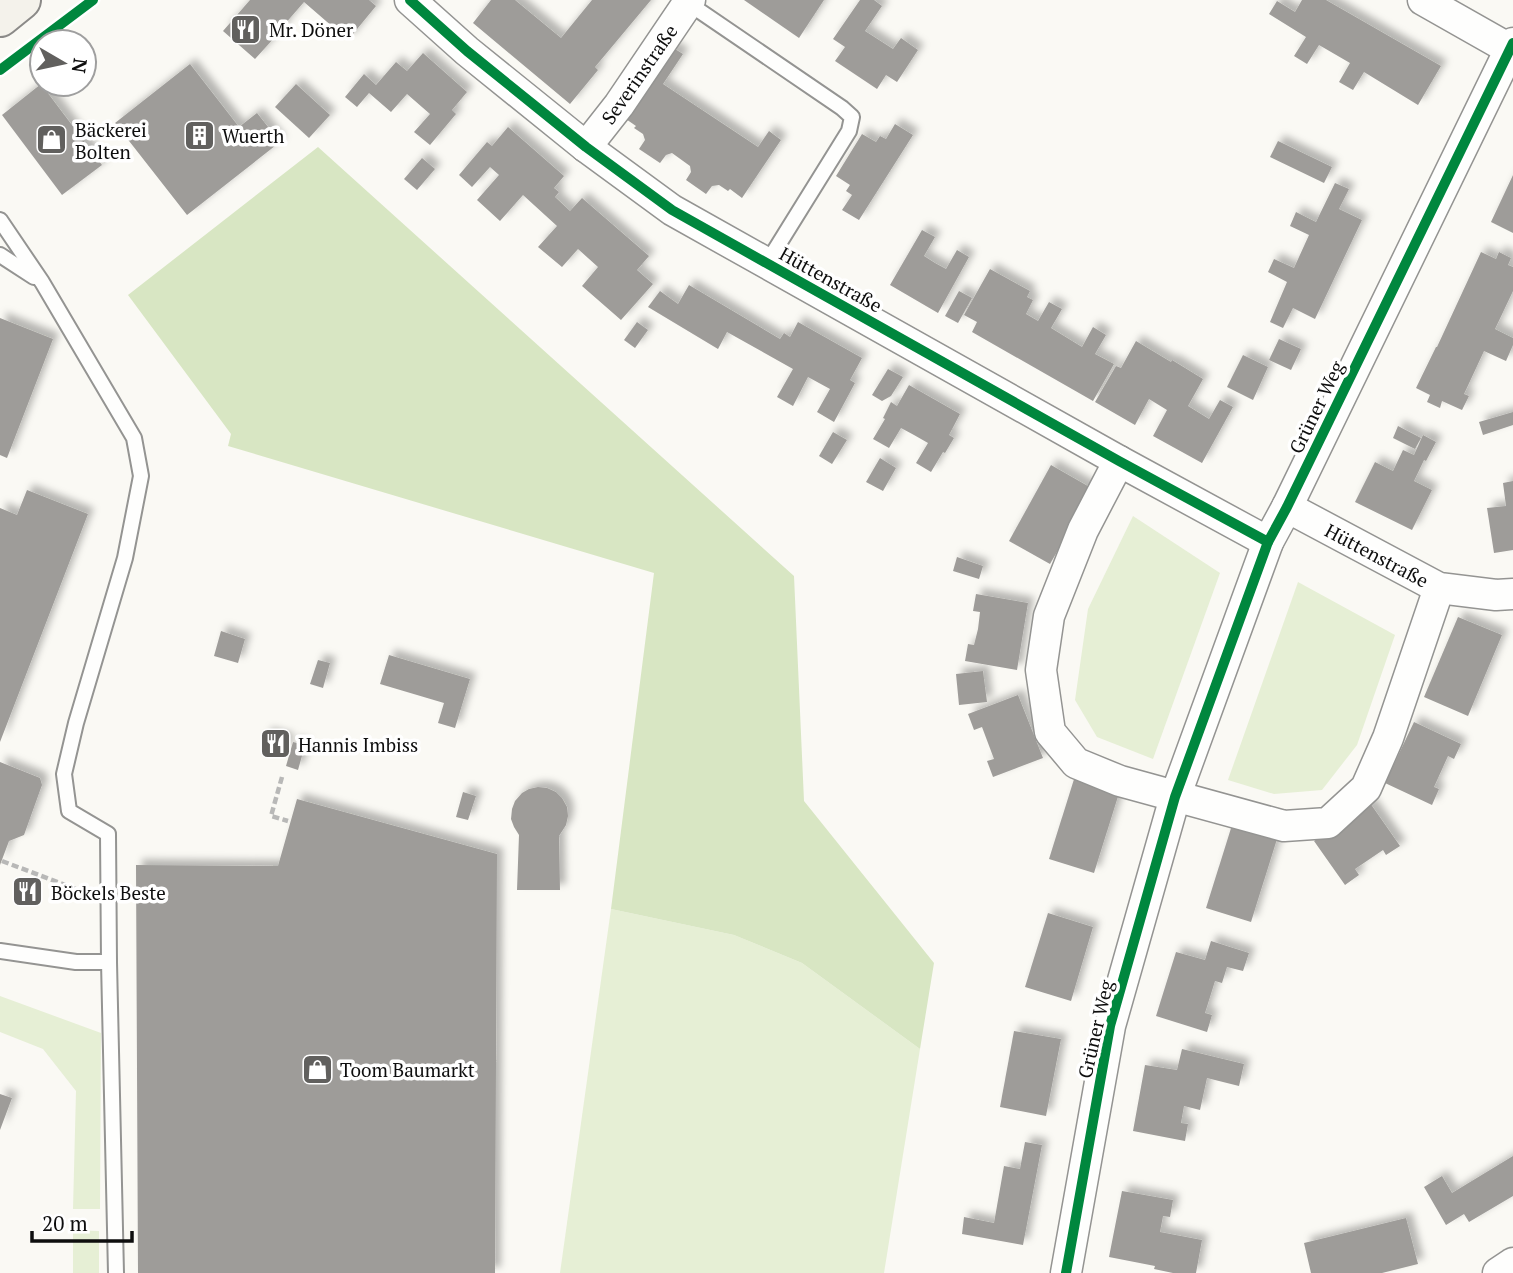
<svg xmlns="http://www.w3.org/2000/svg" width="1513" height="1273" font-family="'PT Serif',serif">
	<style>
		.green { fill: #e6efd5 }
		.forest { fill: #d8e6c3 }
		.building { fill: #9e9c99; filter: url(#shadow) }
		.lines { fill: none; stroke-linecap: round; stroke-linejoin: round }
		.lane-casing { stroke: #949492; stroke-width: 18 }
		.street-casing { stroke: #949492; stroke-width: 33 }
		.secondary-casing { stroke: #8b8a88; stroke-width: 42 }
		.path { stroke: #b8b8b7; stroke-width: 4.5; stroke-dasharray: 7 3.5; stroke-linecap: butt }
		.lane { stroke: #fefefd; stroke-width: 14 }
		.street { stroke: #fefefd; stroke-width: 30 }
		.secondary { stroke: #f4f2eb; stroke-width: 38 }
		.cycleway-casing { stroke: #fff; stroke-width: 15 }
		.cycleway { stroke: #00873e; stroke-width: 10 }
		.labels { text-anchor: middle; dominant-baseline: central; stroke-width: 7; stroke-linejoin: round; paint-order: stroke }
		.poi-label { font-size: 19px; fill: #0e0e0e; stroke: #fff; text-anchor: start }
		.street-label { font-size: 19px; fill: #0e0e0e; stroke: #fff }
	</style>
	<defs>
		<filter id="shadow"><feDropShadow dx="6" dy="-6" stdDeviation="3.5" flood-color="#0004"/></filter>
	</defs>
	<rect width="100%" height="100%" fill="#faf9f4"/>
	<!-- green -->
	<g class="green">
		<path d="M1133 516 1220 573 1153 759 1097 737 1075 700 1088 609Z"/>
		<path d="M1298 582 1395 635 1357 745 1322 790 1274 794 1228 780Z"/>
		<path d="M611 909 734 935 802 963 920 1049 884 1273H560Z"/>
		<path d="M0 996 101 1033 100 1209H73L76 1091 43 1049 0 1032Z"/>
		<path d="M73 1230 99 1231V1273H73Z"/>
	</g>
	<!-- forest -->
	<path class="forest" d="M318 147 794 576 804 801 934 963 920 1049 802 963 734 935 611 909 654 573 228 446 231 434 128 295Z"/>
	<!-- building -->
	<g class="building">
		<path d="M250 0H369L376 6 348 40 304 2 284 25 285 26 255 59 223 31Z"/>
		<path d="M491 0H515L561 38 592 0H651L595 67 598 70 570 104 473 23Z"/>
		<path d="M744 0H824L799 38Z"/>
		<path d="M860 0H874L882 6 865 31 893 49 901 38 918 50 897 82 886 75 877 89 835 61 845 47 833 39Z"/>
		<path d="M1302 0H1326L1441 66 1418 105 1364 72 1353 90 1339 82 1350 63 1319 45 1307 64 1294 56 1306 37 1269 14 1277 1 1295 12Z"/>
		<path d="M670 46 683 54 663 84 758 147 769 131 781 140 742 198 730 189 728 191 719 185 712 186 706 194 686 180 691 172 690 166 672 153 666 155 660 163 639 149 645 140 643 134 634 128 636 126 623 117Z"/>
		<path d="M423 53 467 92 452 110 456 114 430 145 414 132 430 114 407 94 391 112 369 93 357 107 345 97 364 74 376 85 396 62 407 71Z"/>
		<path d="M190 64 239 127 257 113 280 142 187 215 115 123Z"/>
		<path d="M41 84 102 165 62 195 2 115Z"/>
		<path d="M296 84 330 115 309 138 275 107Z"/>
		<path d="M895 124 913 135 859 220 842 210 852 195 846 191 850 185 836 176 862 134 876 142 880 136 886 139Z"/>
		<path d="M508 127 564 176 554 188 559 192 555 197 570 211 582 198 649 256 637 270 653 284 621 320 582 286 598 267 578 249 562 267 538 247 557 226 523 195 500 221 477 200 499 175 490 167 472 187 459 175 487 142 492 146Z"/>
		<path d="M1278 141 1332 167 1324 183 1270 157Z"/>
		<path d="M422 158 435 169 417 190 404 179Z"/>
		<path d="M1513 175V233L1491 222Z"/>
		<path d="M1335 183 1349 189 1339 209 1362 220 1315 319 1293 308 1283 328 1270 322 1287 282 1268 272 1274 259 1294 268 1309 235 1290 226 1296 212 1316 222Z"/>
		<path d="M922 230 935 237 924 256 935 263 946 269 957 250 969 257 938 313 890 285Z"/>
		<path d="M1481 252 1496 259 1499 252 1511 258 1508 265 1513 267V291L1495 329 1513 338V345L1506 361 1484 351 1464 394 1469 396 1462 410 1442 401 1440 408 1427 402 1430 395 1416 388 1436 347H1437Z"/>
		<path d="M990 269 1030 291 1027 297 1033 300 1026 314 1038 321 1049 302 1062 309 1051 328 1082 347 1093 327 1106 335 1095 354 1114 364 1093 401 972 332 977 322 964 315Z"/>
		<path d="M689 285 780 339 784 333 790 337 798 322 862 358 850 380 855 383 834 422 817 412 830 389 808 377 793 406 777 397 793 369 727 332 718 349 648 307 660 291 678 304Z"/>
		<path d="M959 291 972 298 958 323 945 316Z"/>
		<path d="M0 318 53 339 7 458 0 455Z"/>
		<path d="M637 322 648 330 635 348 624 340Z"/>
		<path d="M1279 339 1301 349 1291 370 1269 360Z"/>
		<path d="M1136 341 1171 362 1172 360 1203 379 1188 406 1209 419 1220 400 1233 407 1202 463 1153 436 1167 410 1149 399 1135 425 1095 402 1116 366 1121 368Z"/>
		<path d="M1243 355 1268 367 1253 400 1227 387Z"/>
		<path d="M888 369 903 377 891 396 882 401 872 395Z"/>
		<path d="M909 385 960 414 949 435 954 438 945 453 943 452 931 472 916 463 928 443 914 435 901 428 889 448 873 439 885 419 883 418 891 402 897 406Z"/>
		<path d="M1513 412V425L1483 435 1479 422Z"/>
		<path d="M1398 426 1421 438 1415 449 1393 438Z"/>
		<path d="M833 432 847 440 832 464 819 456Z"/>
		<path d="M1423 435 1436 442 1426 461 1424 460 1414 481 1432 490 1412 530 1355 502 1375 462 1393 471 1403 450 1414 455Z"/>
		<path d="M880 458 896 468 883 491 866 482Z"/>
		<path d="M1051 465 1093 489 1050 564 1009 541Z"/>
		<path d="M1513 481V550L1494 553 1487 508 1506 506 1503 483Z"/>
		<path d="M27 490 88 514 0 742V508L17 515Z"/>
		<path d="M957 557 983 566 979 579 953 571Z"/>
		<path d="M976 594 1028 603 1017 670 965 661 968 644 974 645 978 629 980 612 973 611Z"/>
		<path d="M1458 617 1502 635 1468 716 1424 697Z"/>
		<path d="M221 631 245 639 238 663 214 656Z"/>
		<path d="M389 655 470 679 455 728 438 723 444 703 380 684Z"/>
		<path d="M318 660 330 663 323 688 310 684Z"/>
		<path d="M983 671 987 702 959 705 956 674Z"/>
		<path d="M1018 695 1043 758 993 777 987 761 994 759 982 727 974 730 968 714Z"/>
		<path d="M1414 722 1461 744 1454 759 1448 756 1434 787 1439 789 1432 805 1385 783Z"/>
		<path d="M266 733 288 739 284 752 262 745Z"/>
		<path d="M293 742 305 745 298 770 286 766Z"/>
		<path d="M0 762 40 778 42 785 24 835 9 841 0 865Z"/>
		<path d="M1075 776 1120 790 1094 873 1049 859Z"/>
		<path d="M538 787 547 788 556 792 562 798 567 807 568 816 566 825 559 836 560 890H517L519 835 514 827 511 819 512 809 515 801 522 793 529 789Z"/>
		<path d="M463 792 476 796 468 820 456 817Z"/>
		<path d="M297 799 497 854 495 1273H138L136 865 278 866Z"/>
		<path d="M1370 803 1400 846 1386 855 1383 850 1355 869 1359 875 1345 885 1314 841Z"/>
		<path d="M1232 825 1277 839 1251 922 1206 908Z"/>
		<path d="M1048 913 1093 927 1071 1001 1025 987Z"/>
		<path d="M1211 941 1249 953 1243 971 1227 967 1222 983 1215 981 1205 1013 1212 1015 1207 1032 1156 1016 1176 952 1205 960Z"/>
		<path d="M1014 1031 1061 1039 1046 1116 1000 1107Z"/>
		<path d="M1182 1049 1244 1064 1239 1086 1207 1078 1200 1110 1184 1106 1181 1123 1188 1124 1185 1141 1133 1131 1145 1065 1177 1070Z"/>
		<path d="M0 1094 12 1098 0 1130Z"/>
		<path d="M1025 1142 1042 1145 1023 1245 962 1234 964 1217 994 1223 1004 1166 1020 1169Z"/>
		<path d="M1513 1156V1196L1469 1222 1464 1214 1446 1225 1424 1187 1442 1176 1452 1193Z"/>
		<path d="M1122 1191 1173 1200 1170 1217 1163 1216 1160 1232 1202 1240 1196 1273H1173L1154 1269 1155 1266 1109 1257Z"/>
		<path d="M1406 1218 1418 1264 1382 1273H1311L1304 1243Z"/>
	</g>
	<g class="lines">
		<defs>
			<g id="lane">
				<path d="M688 3 842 108 852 117 849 131 767 263"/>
				<path d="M0 220 42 282 134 438 141 476 125 558 76 723 64 774 69 811 108 834 109 962 116 1273"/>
				<path d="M0 255 34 277"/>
				<path d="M0 951 76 962H109"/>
			</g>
			<g id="street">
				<path d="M410 0 467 51 586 147 672 210 1119 461 1268 542"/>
				<path d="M1423 0 1513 51"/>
				<path d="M586 147 619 105 690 0"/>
				<path d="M1119 461 1083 530 1049 616 1041 670 1050 732 1076 763 1120 781 1284 826 1328 823 1366 788 1388 738 1439 588"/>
				<path d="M1287 507 1439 588 1496 595 1513 594"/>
				<path d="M1066 1273 1110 1026 1175 797 1268 542 1287 507 1513 43"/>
				<path d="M1498 1273 1513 1263"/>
			</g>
			<path id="secondary" d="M0 17 21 0"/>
		</defs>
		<!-- lane casing -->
		<use href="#lane" class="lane-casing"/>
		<!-- street casing -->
		<use href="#street" class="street-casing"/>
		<!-- secondary casing -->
		<use href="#secondary" class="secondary-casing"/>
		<!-- path -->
		<g class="path">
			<path d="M282 777 271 816 288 821"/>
			<path d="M2 861 86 893"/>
		</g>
		<!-- lane -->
		<use href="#lane" class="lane"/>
		<!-- street -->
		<use href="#street" class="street"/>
		<!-- secondary -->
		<use href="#secondary" class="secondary"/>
		<defs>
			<g id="cycleway">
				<path d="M410 0 467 51 586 147 672 210 1119 461 1268 542"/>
				<path d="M0 70 93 0"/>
				<path d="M1066 1273 1110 1026 1175 797 1268 542 1287 507 1513 43"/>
			</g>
		</defs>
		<!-- cycleway casing -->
		<use href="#cycleway" class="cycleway-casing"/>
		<!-- cycleway -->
		<use href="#cycleway" class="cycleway"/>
	</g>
	<!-- icons -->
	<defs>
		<symbol id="restaurant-square" viewBox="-11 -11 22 22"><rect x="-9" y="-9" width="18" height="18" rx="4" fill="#61605e" stroke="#fff"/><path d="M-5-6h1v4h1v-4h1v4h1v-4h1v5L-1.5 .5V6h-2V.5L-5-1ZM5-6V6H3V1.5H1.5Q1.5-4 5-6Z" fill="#fff"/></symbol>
		<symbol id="building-square" viewBox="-11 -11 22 22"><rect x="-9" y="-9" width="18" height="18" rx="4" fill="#61605e" stroke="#fff"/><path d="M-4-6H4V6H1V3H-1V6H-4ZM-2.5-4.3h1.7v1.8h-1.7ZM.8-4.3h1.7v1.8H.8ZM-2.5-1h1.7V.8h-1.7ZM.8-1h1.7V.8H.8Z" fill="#fff"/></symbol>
		<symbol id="shop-square" viewBox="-11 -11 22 22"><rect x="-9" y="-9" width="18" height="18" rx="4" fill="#61605e" stroke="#fff"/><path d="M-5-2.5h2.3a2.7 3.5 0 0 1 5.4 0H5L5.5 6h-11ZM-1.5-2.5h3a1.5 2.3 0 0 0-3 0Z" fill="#fff"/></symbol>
	</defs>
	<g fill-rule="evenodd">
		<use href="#restaurant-square" x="228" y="12" width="35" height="35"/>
		<use href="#building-square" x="182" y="118" width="35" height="35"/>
		<use href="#shop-square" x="34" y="122" width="35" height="35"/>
		<use href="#restaurant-square" x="258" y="726" width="35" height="35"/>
		<use href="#restaurant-square" x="10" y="874" width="35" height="35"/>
		<use href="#shop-square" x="300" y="1052" width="35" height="35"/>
	</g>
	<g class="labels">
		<!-- poi labels -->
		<g class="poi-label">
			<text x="269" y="29">Mr. Döner</text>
			<text x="75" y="129">Bäckerei<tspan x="75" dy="22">Bolten</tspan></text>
			<text x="222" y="135">Wuerth</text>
			<text x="298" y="744">Hannis Imbiss</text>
			<text x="51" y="892">Böckels Beste</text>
			<text x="340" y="1069">Toom Baumarkt</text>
		</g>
		<!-- street labels -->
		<g class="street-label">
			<text transform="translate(639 74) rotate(-55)">Severinstraße</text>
			<text transform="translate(831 279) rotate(29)">Hüttenstraße</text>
			<text transform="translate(1316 407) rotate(-64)">Grüner Weg</text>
			<text transform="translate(1377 555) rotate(28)">Hüttenstraße</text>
			<text transform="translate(1095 1029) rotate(-77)">Grüner Weg</text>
		</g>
	</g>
	<!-- north arrow -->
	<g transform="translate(63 63) rotate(99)"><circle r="33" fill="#ffffff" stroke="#9f9f9f" stroke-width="2"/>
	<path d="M0-5L12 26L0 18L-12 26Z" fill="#61605e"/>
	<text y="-10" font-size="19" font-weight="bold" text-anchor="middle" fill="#0e0e0e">N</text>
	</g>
	<!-- scale -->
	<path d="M32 1231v10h100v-10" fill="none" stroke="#0e0e0e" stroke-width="3.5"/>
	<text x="42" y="1231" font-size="21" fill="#0e0e0e" stroke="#ffffff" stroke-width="5" paint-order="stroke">20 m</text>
</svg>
